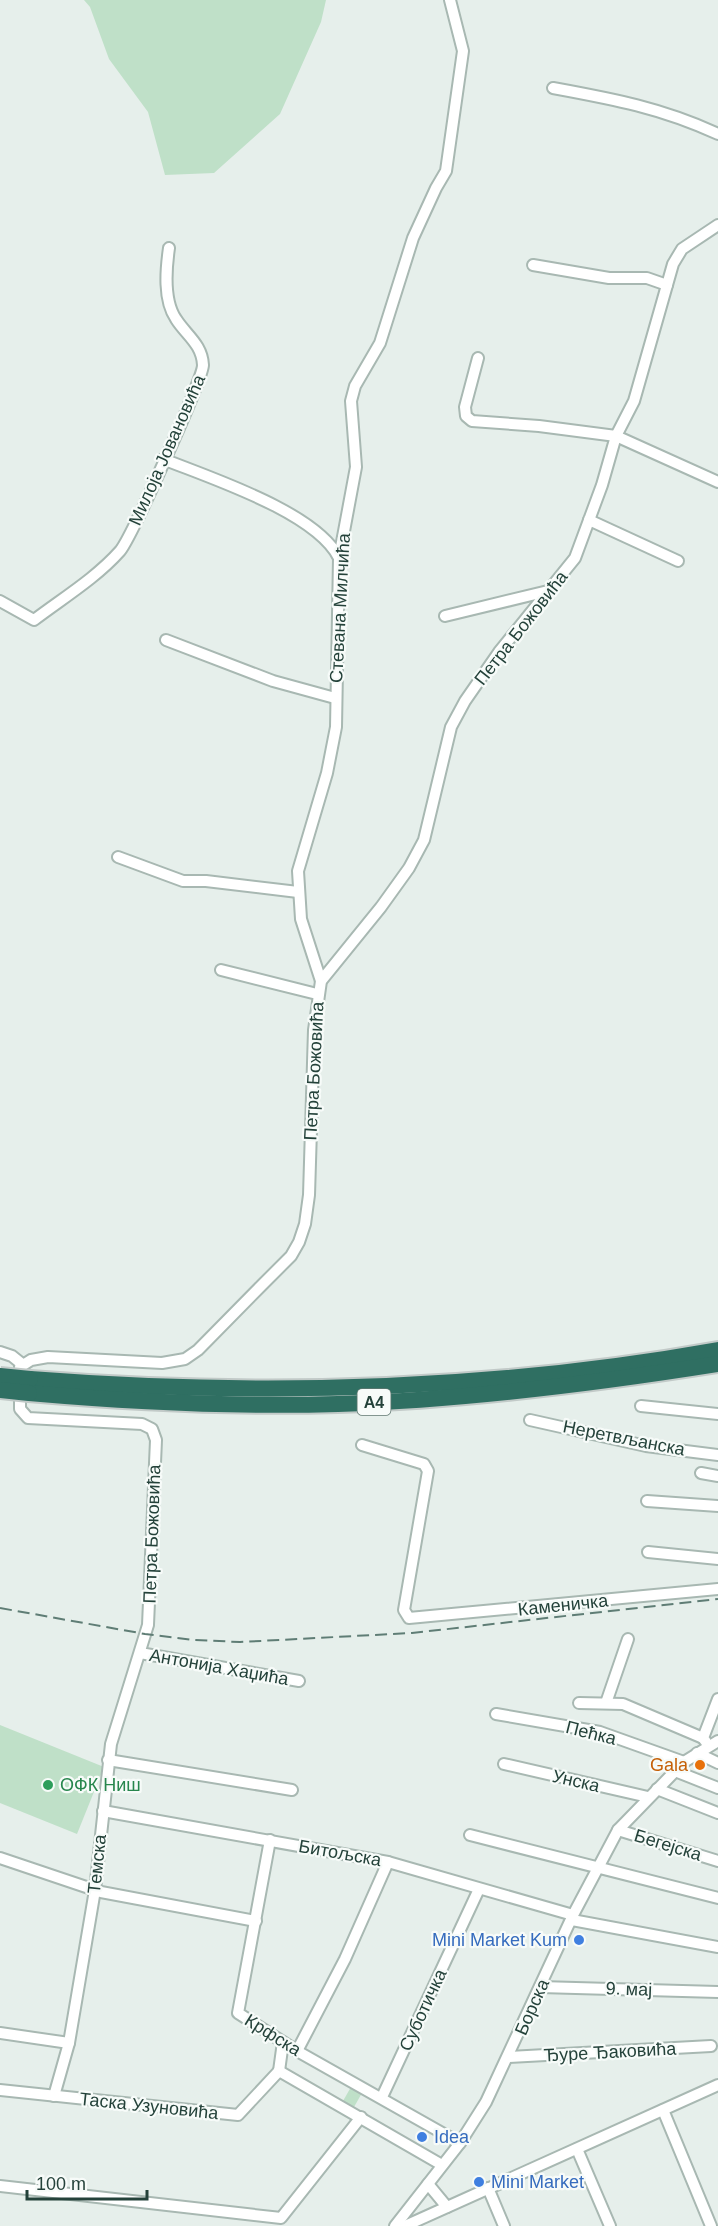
<svg xmlns="http://www.w3.org/2000/svg" width="718" height="2226" font-family="Arial,sans-serif">
	<style>
		.green { fill: #bfe0c8 }
		.lines { fill: none; stroke-linecap: round; stroke-linejoin: round }
		.minor-casing { stroke: #a8b8b2; stroke-width: 14 }
		.highway-casing { stroke: #c2cac8; stroke-width: 20 }
		.minor { stroke: #fff; stroke-width: 10 }
		.highway { stroke: #2f6f62; stroke-width: 16 }
		.rail { stroke: #5f7d75; stroke-width: 2; stroke-dasharray: 12 6; stroke-linecap: butt }
		.highway-bridge-casing { stroke: #c2cac8; stroke-width: 20; stroke-linecap: butt }
		.highway-bridge { stroke: #2f6f62; stroke-width: 16 }
		.food-dot { fill: #e8710a; stroke: #f7fbf9; stroke-width: 2 }
		.leisure-dot { fill: #2e9e5b; stroke: #f7fbf9; stroke-width: 2 }
		.shop-dot { fill: #3f7fe0; stroke: #f7fbf9; stroke-width: 2 }
		.labels { text-anchor: middle; dominant-baseline: central; stroke-width: 4.5; stroke-linejoin: round; paint-order: stroke }
		.shield { fill: #f7fbf9; stroke: #637a73; stroke-width: 1.5 }
		.shield-label { font-size: 16px; font-weight: bold; fill: #24423a }
		.street-label { font-size: 18px; fill: #24423a; stroke: #f7fbf9 }
		.food-label { font-size: 18px; fill: #c56008; stroke: #f7fbf9; text-anchor: end }
		.leisure-label { font-size: 18px; fill: #27864d; stroke: #f7fbf9; text-anchor: start }
		.shop-label { font-size: 18px; fill: #366cbe; stroke: #f7fbf9; text-anchor: start }
	</style>
	<rect width="100%" height="100%" fill="#e6efeb"/>
	<!-- green -->
	<g class="green">
		<path d="M84 0H326L321 22 280 114 214 173 165 175 148 112 109 59 90 7Z"/>
		<path d="M0 1725 104 1767 77 1834 0 1803Z"/>
		<path d="M351 2087 362 2093 354 2107 343 2101Z"/>
	</g>
	<g class="lines">
		<defs>
			<g id="minor">
				<path d="M553 88C613 99 662 108 718 134"/>
				<path d="M533 265 609 278H647L667 285"/>
				<path d="M478 358 465 407 466 416 472 421 539 426 616 436 718 482"/>
				<path d="M163 459C210 478 316 512 339 558"/>
				<path d="M589 520 678 561"/>
				<path d="M0 601 34 620C63 598 96 578 120 551 131 538 203 379 203 365 202 344 186 335 176 319 163 300 166 269 169 248"/>
				<path d="M445 616 548 591"/>
				<path d="M166 640 273 681 335 698"/>
				<path d="M118 857 183 881H206L298 892"/>
				<path d="M221 970 317 994"/>
				<path d="M321 981 301 919 298 871 327 773 336 727 339 558 356 467 351 401 355 386 380 343 413 238 436 188 446 171 463 51 450 0"/>
				<path d="M0 1352 12 1356 22 1364"/>
				<path d="M641 1406 718 1414"/>
				<path d="M530 1420 646 1446 718 1455"/>
				<path d="M362 1445 424 1464 428 1471 404 1610 409 1618 718 1589"/>
				<path d="M701 1473 718 1476"/>
				<path d="M647 1501 718 1506"/>
				<path d="M648 1552 718 1559"/>
				<path d="M140 1653 299 1681"/>
				<path d="M579 1703 623 1704 703 1738"/>
				<path d="M606 1703 628 1639"/>
				<path d="M496 1714 600 1732 684 1762"/>
				<path d="M706 1742 703 1738 718 1699"/>
				<path d="M697 1753 718 1763"/>
				<path d="M108 1760 292 1790"/>
				<path d="M504 1764 648 1797"/>
				<path d="M675 1771 718 1788"/>
				<path d="M657 1789 718 1813"/>
				<path d="M103 1811 388 1862 573 1915"/>
				<path d="M618 1830 718 1861"/>
				<path d="M470 1835 718 1898"/>
				<path d="M270 1840 238 2013 297 2051 460 2143"/>
				<path d="M0 1858 101 1892 256 1921"/>
				<path d="M572 1920 718 1947"/>
				<path d="M540 1987 718 1992"/>
				<path d="M0 2033 69 2043"/>
				<path d="M297 2051 345 1959 388 1862"/>
				<path d="M509 2057 711 2046"/>
				<path d="M279 2071 442 2165"/>
				<path d="M279 2071 283 2042"/>
				<path d="M0 2090 238 2115 279 2071"/>
				<path d="M54 2096 69 2043 95 1890 111 1744 148 1625 156 1440 152 1429 142 1424 28 1418 20 1409V1367L31 1360 48 1357 162 1363 185 1359 198 1350 262 1285 291 1256 299 1242 305 1224 309 1195 314 1030 321 981 381 907 409 868 424 840 451 727 465 701 499 652 575 558 602 485 616 436 634 401 673 264 682 249 718 225"/>
				<path d="M382 2097 479 1889"/>
				<path d="M663 2110 711 2226"/>
				<path d="M577 2149 610 2226"/>
				<path d="M428 2184 447 2207"/>
				<path d="M0 2186 281 2218 361 2117"/>
				<path d="M488 2188 504 2226"/>
				<path d="M395 2226 460 2143 486 2102 573 1915 618 1830 684 1762 718 1741"/>
				<path d="M405 2226 718 2085"/>
			</g>
			<g id="highway">
				<path d="M30 1379C262 1397 489 1391 718 1350"/>
				<path d="M29 1393C132 1402 235 1407 338 1404 465 1400 592 1384 718 1364"/>
			</g>
		</defs>
		<!-- minor casing -->
		<use href="#minor" class="minor-casing"/>
		<!-- highway casing -->
		<use href="#highway" class="highway-casing"/>
		<!-- minor -->
		<use href="#minor" class="minor"/>
		<!-- highway -->
		<use href="#highway" class="highway"/>
		<!-- rail -->
		<path class="rail" d="M0 1608 145 1634 193 1640 240 1642 412 1633 718 1599"/>
		<defs>
			<g id="highway-bridge">
				<path d="M0 1376 30 1379"/>
				<path d="M0 1390 29 1393"/>
			</g>
		</defs>
		<!-- highway-bridge casing -->
		<use href="#highway-bridge" class="highway-bridge-casing"/>
		<!-- highway-bridge -->
		<use href="#highway-bridge" class="highway-bridge"/>
	</g>
	<!-- markers -->
	<circle class="food-dot" cx="700" cy="1765" r="6"/>
	<circle class="leisure-dot" cx="48" cy="1785" r="6"/>
	<g class="shop-dot">
		<circle cx="579" cy="1940" r="6"/>
		<circle cx="422" cy="2137" r="6"/>
		<circle cx="479" cy="2182" r="6"/>
	</g>
	<g class="labels">
		<!-- shield labels -->
		<rect class="shield" x="357.5" y="1389" width="33" height="26" rx="4.5"/>
		<g class="shield-label">
			<text x="374" y="1402">A4</text>
		</g>
		<!-- street labels -->
		<g class="street-label">
			<text transform="translate(167 450) rotate(-66)">Милоја Јовановића</text>
			<text transform="translate(340 608) rotate(-87)">Стевана Милчића</text>
			<text transform="translate(521 628) rotate(-52)">Петра Божовића</text>
			<text transform="translate(314 1071) rotate(-87)">Петра Божовића</text>
			<text transform="translate(624 1438) rotate(11)">Неретвљанска</text>
			<text transform="translate(152 1534) rotate(-88)">Петра Божовића</text>
			<text transform="translate(563 1605) rotate(-6)">Каменичка</text>
			<text transform="translate(219 1667) rotate(10)">Антонија Хаџића</text>
			<text transform="translate(591 1733) rotate(14)">Пећка</text>
			<text transform="translate(576 1781) rotate(13)">Унска</text>
			<text transform="translate(668 1845) rotate(17)">Бегејска</text>
			<text transform="translate(340 1853) rotate(10)">Битољска</text>
			<text transform="translate(97 1864) rotate(-84)">Темска</text>
			<text transform="translate(629 1989) rotate(2)">9. мај</text>
			<text transform="translate(532 2007) rotate(-66)">Борска</text>
			<text transform="translate(423 2010) rotate(-65)">Суботичка</text>
			<text transform="translate(273 2035) rotate(32)">Крфска</text>
			<text transform="translate(610 2052) rotate(-3)">Ђуре Ђаковића</text>
			<text transform="translate(149 2106) rotate(6)">Таска Узуновића</text>
		</g>
		<!-- food labels -->
		<g class="food-label">
			<text x="688" y="1765">Gala</text>
		</g>
		<!-- leisure labels -->
		<g class="leisure-label">
			<text x="60" y="1785">ОФК Ниш</text>
		</g>
		<!-- shop labels -->
		<g class="shop-label">
			<text x="567" y="1940" text-anchor="end">Mini Market Kum</text>
			<text x="434" y="2137">Idea</text>
			<text x="491" y="2182">Mini Market</text>
		</g>
	</g>
	<!-- scale -->
	<path d="M27 2190v9h120v-9" fill="none" stroke="#24423a" stroke-width="3"/>
	<text x="36" y="2190" font-size="18" fill="#24423a" stroke="#f7fbf9" stroke-width="4.5" paint-order="stroke">100 m</text>
</svg>
